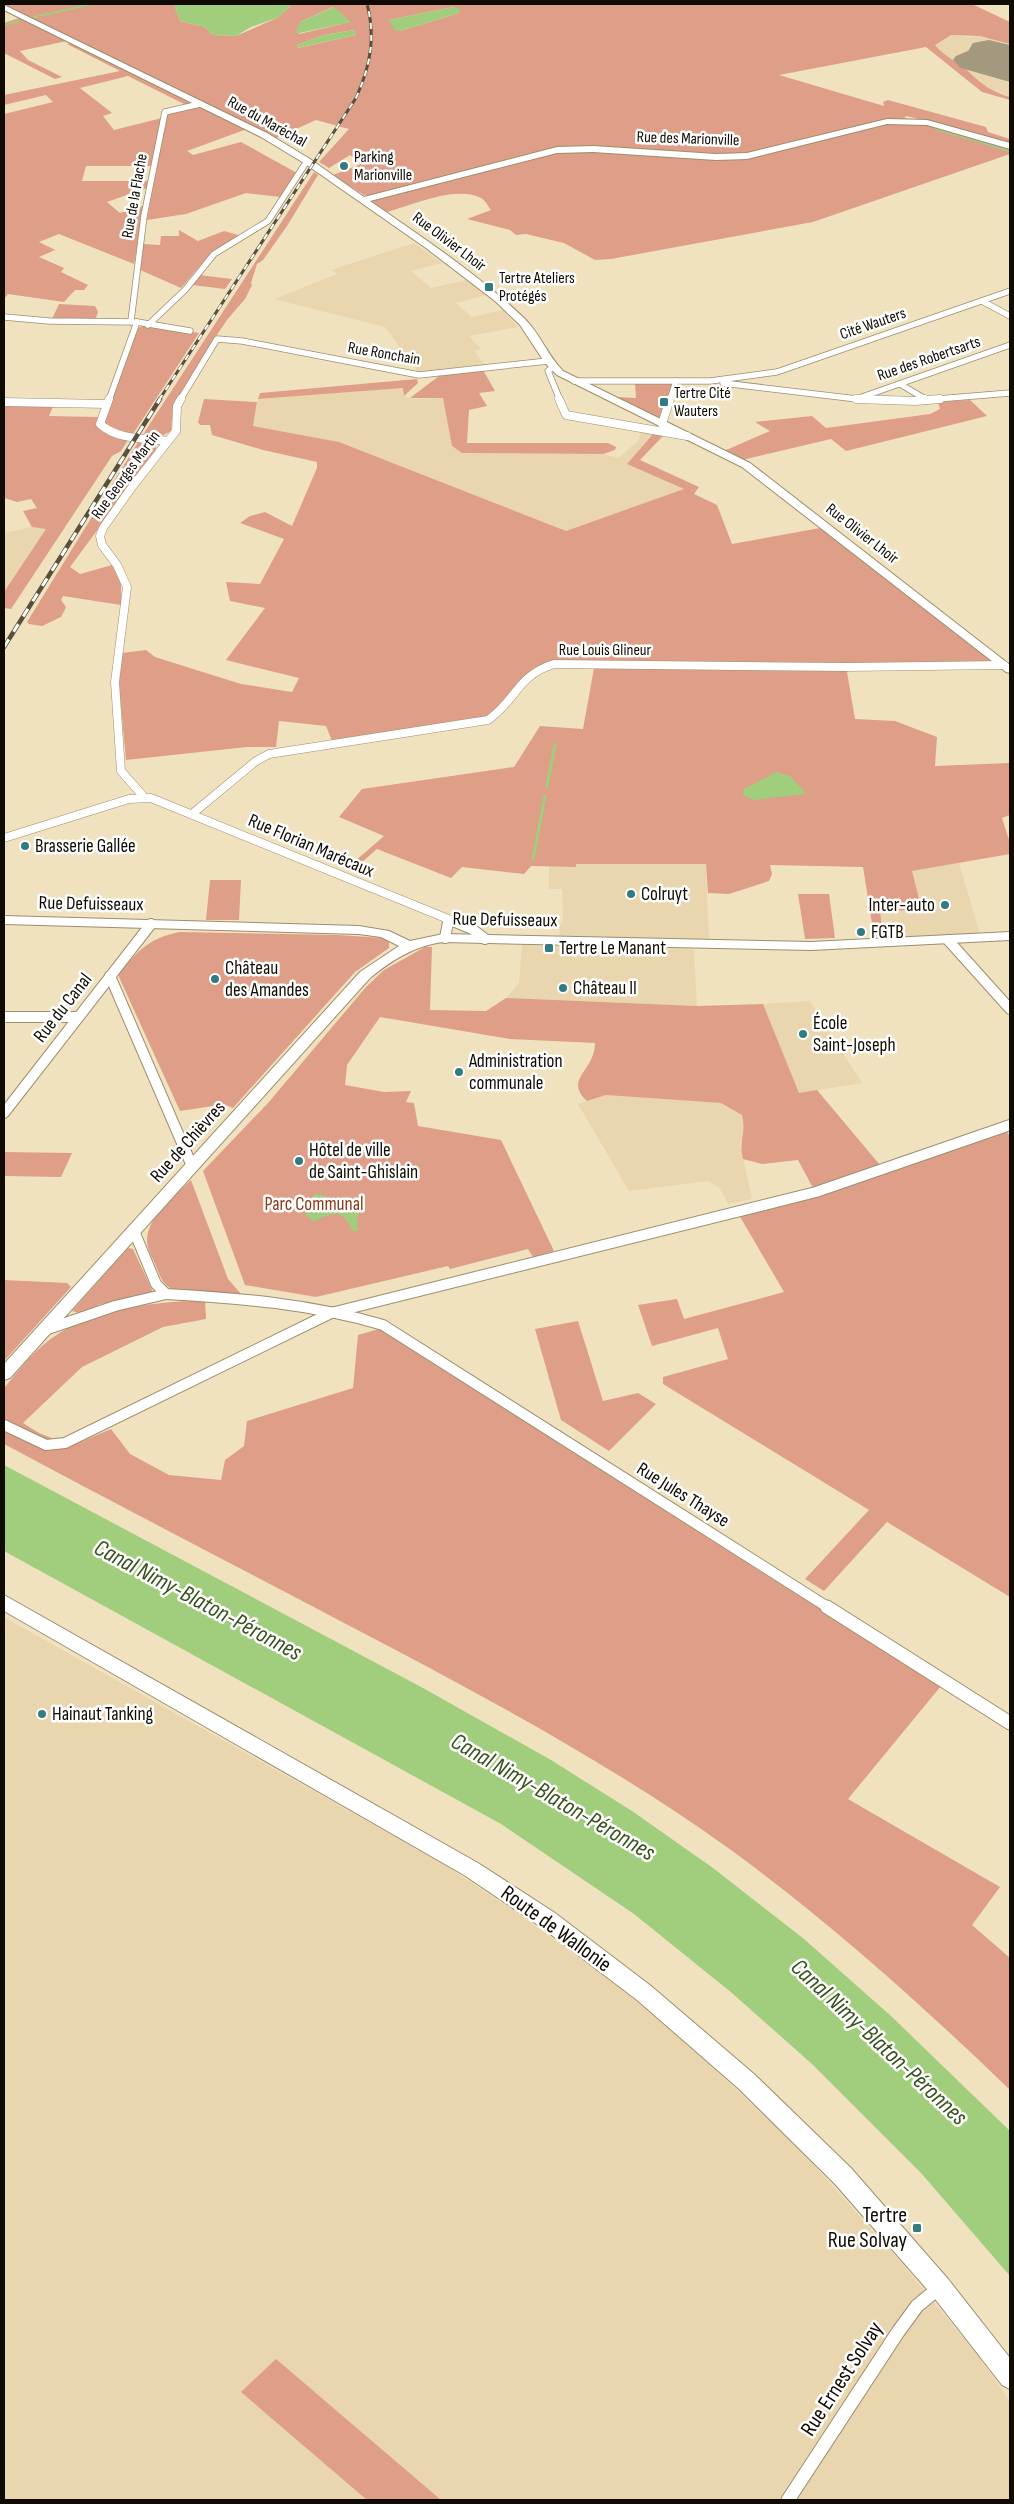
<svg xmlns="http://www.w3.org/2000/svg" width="1014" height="2504" font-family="'Sofia Sans Condensed',sans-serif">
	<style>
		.built { fill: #e9d6ae }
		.green { fill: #df9e87; fill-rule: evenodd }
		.water { fill: #a0ce7d }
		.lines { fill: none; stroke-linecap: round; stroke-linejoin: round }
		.stream-far1 { stroke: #a0ce7d; stroke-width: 2 }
		.stream { stroke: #a0ce7d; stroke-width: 3 }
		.taxiway { fill: #a4997e; fill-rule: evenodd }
		.runway { fill: #a4997e; fill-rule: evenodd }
		.street-far3-casing { stroke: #9c8e6e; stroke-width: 7 }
		.street-far2-casing { stroke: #9c8e6e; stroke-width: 9 }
		.street-far1-casing { stroke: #9c8e6e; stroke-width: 12 }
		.street-casing { stroke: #9c8e6e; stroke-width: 15 }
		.secondary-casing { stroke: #9c8e6e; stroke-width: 2 }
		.primary-casing { stroke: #9c8e6e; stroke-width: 2 }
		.street-far3 { stroke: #fff; stroke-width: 5.5 }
		.street-far2 { stroke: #fff; stroke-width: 8 }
		.street-far1 { stroke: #fff; stroke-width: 10 }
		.street { stroke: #fff; stroke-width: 13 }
		.secondary { fill: #fff; fill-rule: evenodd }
		.primary { fill: #fff; fill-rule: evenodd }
		.rail-far1-casing { stroke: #58503e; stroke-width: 3 }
		.rail-casing { stroke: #58503e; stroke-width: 4.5 }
		.rail-far1 { stroke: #fff; stroke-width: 2; stroke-dasharray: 6; stroke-linecap: butt }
		.rail { stroke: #fff; stroke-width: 3; stroke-dasharray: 9; stroke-linecap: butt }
		.poi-dot { fill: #327b80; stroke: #fff; stroke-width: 2 }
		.labels { text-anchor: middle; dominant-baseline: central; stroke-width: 5; stroke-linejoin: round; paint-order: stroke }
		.far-street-label { font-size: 16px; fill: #100b02; stroke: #fff }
		.far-poi-label { font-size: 16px; fill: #100b02; stroke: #fff; text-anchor: start }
		.poi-label { font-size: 19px; fill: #100b02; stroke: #fff; text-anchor: start }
		.street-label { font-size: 19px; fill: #100b02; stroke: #fff }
		.park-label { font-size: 19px; fill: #8a3919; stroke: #fff }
		.near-street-label { font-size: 22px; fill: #100b02; stroke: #fff }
		.near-poi-label { font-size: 22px; fill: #100b02; stroke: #fff; text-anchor: end }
		.near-water-label { font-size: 24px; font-style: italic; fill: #36531c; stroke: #fff }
	</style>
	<rect width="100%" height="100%" fill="#f1e2bf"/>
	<!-- built -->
	<g class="built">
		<path d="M951 35 969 37 980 36 1010 44V97L990 89 941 53 935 45Z"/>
		<path d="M414 243 442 263 411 271 431 288 466 280 486 295 456 303 472 317 503 310 518 327 469 336 481 349 474 350 485 365 427 372 417 371 385 327 274 299 337 274 331 270Z"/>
		<path d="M403 388 404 396 413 399 443 398 452 446 462 453 603 454 618 458 639 440 641 431 654 433 627 464 685 489 566 531 339 442 253 426 258 399Z"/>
		<path d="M32 527 47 529 4 592V533Z"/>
		<path d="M959 863 980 934 884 939 880 911 922 909 912 871Z"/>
		<path d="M576 864H706L709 941 559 936 560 924 563 923 562 889H549V866L576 867Z"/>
		<path d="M522 945 694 949 697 1006 506 998 519 983Z"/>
		<path d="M810 1001 841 1050 862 1083 799 1093 763 1004Z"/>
		<path d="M606 1095 721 1103 742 1115 746 1130 740 1144 752 1199 728 1204 719 1187 708 1181 629 1191 578 1104Z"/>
		<path d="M4 1617 445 1865 526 1919 629 1995 710 2065 801 2151 899 2260 976 2353 1010 2401V2500H4Z"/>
	</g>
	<!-- green -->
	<g class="green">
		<path d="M4 4H174L180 21 205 27 213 35 236 36 277 18 293 4H972L1010 22V44L980 36 951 35 935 45C946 59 960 62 970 73 981 84 994 93 1010 97V100L982 92 926 47 779 75 884 106 883 102 888 100 986 127 988 132 1010 139V144L907 116 904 118 1010 149V154L813 222 611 259 595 260 564 243 526 234 516 235 510 230 467 219 491 210C488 206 485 200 481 198 456 185 412 205 387 212L372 202 375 199 371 195H364L333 175 361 164 350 155 329 168 319 162 349 129 316 120 274 139ZM333 7 350 22 299 34 300 22ZM453 7 459 13 400 31 389 20ZM354 30 356 35 298 48 297 45 324 35Z"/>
		<path d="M22 17 67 41 20 51 28 60 62 77 55 79 4 53V23Z"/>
		<path d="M72 43 194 103 186 105 128 76 80 88 112 113 103 116 114 130 162 118 151 166H86L82 181H148L147 188 107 202 120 213 145 205 134 264 59 234 39 242 55 250 39 257 64 268 61 272 88 285 84 290H75L64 302 8 294 4 299V114L53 102 46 95 4 105V95L120 71 67 44Z"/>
		<path d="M199 105 247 129 187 151 193 155 241 142 297 173 281 197 246 193 186 214 147 220 167 112Z"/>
		<path d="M314 172 318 175 287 226 263 260 257 264 251 283 252 285 245 299 227 320 214 339 173 407 171 431 160 437 142 436Z"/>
		<path d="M179 230 198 241 224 231 242 236 210 254 181 288 138 269 143 244 160 245 161 236H179Z"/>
		<path d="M199 275 232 279 225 289 192 285Z"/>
		<path d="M59 304 95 306 98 312 96 318 52 319Z"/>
		<path d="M146 325 199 333 133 434 115 431 103 423 137 328Z"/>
		<path d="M483 370 495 391 479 393 487 406 469 410 467 443H608L616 447 615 450 603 454 462 453 452 446 443 398H410L439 376Z"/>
		<path d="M417 379 418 383 404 396 403 388 258 399 260 393Z"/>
		<path d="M635 383H672L662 416 659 418 616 397 636 398Z"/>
		<path d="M204 399 257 402 253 426 339 442 566 531 684 489 627 464 654 433 664 435 640 460 699 487 694 494 717 505 732 544 820 528 995 664 846 666 855 719 895 721 937 737 935 766 1010 763V815L1002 818 1010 843V854L912 871 922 910 880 911 883 935 874 936 863 867 770 865 772 874 769 881 729 894 708 893 706 864H576V867L531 866 524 874 462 867 451 878 377 849 352 871 346 869 384 836 339 817 362 789 514 767 540 726 583 729 594 668 545 665 534 668 517 683 495 712 480 720 332 741 326 726 279 721 276 747H247L126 760 119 684 122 653 146 650 155 657 241 684 292 692 299 678 226 660 265 608 230 601 226 582 260 584 284 539 240 523 250 516 265 512 292 526 317 468V462L263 450 212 435 210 425H200L198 422Z"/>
		<path d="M970 400 987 416 846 451 831 439 742 460 724 451 770 431 755 422 812 416 826 428 930 414 940 409 938 402Z"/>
		<path d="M4 403 54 404 49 416 98 417 96 424 100 429 130 437 121 451 112 456 11 609 4 608V592L46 529 32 527 23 511 37 508 31 499 17 502 4 498Z"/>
		<path d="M140 439 156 447V451L70 567 80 574 112 565 121 584V605L63 596 61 600 66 607 61 617 42 626 29 624 27 622Z"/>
		<path d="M210 880H241L239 920H206Z"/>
		<path d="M798 894H829L835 938 805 939Z"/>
		<path d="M180 932 338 935 383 938 389 941V948L355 972 233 1108 221 1103 217 1108 213 1106 180 1111 119 977V973C139 950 149 938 180 932Z"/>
		<path d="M425 947H432L430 1010 486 1011 506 998 697 1006 763 1004 799 1093 817 1090 880 1165 813 1188 798 1160 762 1164 743 1159C738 1139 747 1135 742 1115L721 1103 606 1095 587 1101C563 1079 595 1071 595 1043L510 1039 380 1017 347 1065 345 1085 384 1092 411 1091 406 1102 414 1103 418 1126 501 1140 554 1251 533 1257 528 1249 450 1269 448 1266 316 1297 245 1285 203 1171 268 1103 366 987 384 970Z"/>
		<path d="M1005 1130 1010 1136V1597L887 1522 824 1591 805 1579 869 1510 663 1384V1377L728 1359 718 1328 652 1346 638 1305 677 1299 684 1319 784 1292 739 1215Z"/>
		<path d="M4 1152 72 1153 61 1177 4 1176Z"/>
		<path d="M191 1180 228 1279 241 1294 177 1291C164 1287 161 1279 156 1266 153 1259 147 1249 147 1241 147 1216 175 1196 191 1180Z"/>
		<path d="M128 1248 133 1249 153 1292 101 1304 79 1313 72 1311Z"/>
		<path d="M4 1280 67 1283 71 1287 4 1361Z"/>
		<path d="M205 1300 206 1319 163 1327 82 1367 23 1423 39 1433 71 1446 111 1429 130 1454 169 1475 221 1480 225 1460 244 1446 247 1421 353 1388 358 1335 379 1329 941 1686 848 1799 1000 1887 972 1925 1010 1958V2090C922 2005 831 1923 731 1850 610 1763 478 1693 346 1624 232 1564 118 1505 4 1444V1388C16 1374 28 1358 42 1346 87 1307 149 1303 205 1300Z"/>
		<path d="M578 1321 603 1401 638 1393 656 1404 609 1451 561 1420 535 1329Z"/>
		<path d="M276 2359 441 2500H367L241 2392Z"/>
	</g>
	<!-- water -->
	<g class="water">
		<path d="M174 4H293L277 18 251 27 236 36 213 35 205 27 180 21Z"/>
		<path d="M334 7 351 22 295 34 300 22Z"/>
		<path d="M453 7 461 9 459 13 400 31H395L389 20Z"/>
		<path d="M354 30 356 35 297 48V45L324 35Z"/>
		<path d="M776 772 790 776 805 792 804 794 753 800 743 795 744 789Z"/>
		<path d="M316 1194 324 1195C336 1205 341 1218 357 1200L363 1201V1207L357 1216 358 1231H353C350 1228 350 1224 347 1221 338 1208 323 1217 314 1222L304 1213 312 1197Z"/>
		<path d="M4 1465 423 1688 551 1760 632 1811 713 1868 804 1939 891 2016 1010 2131V2276L921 2173 812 2064 732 1993 634 1914 501 1824 4 1551Z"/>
	</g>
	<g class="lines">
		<!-- stream-far1 -->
		<g class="stream-far1">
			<path d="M34 17 93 4"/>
			<path d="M4 25 19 21"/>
			<path d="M936 129 1010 151"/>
		</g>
		<!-- stream -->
		<g class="stream">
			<path d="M547 786 555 745"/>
			<path d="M533 859 545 796"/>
		</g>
		<!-- taxiway -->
		<path class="taxiway" d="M975 48 995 49 998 53 995 57 974 61 1010 71V82L961 68 953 60 956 56Z"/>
		<!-- runway -->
		<path class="runway" d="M989 40 1010 45V73L973 63 967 53 973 43Z"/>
		<defs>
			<g id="street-far3">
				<path d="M982 301 1010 316"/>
				<path d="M4 317 49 321 137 322"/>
				<path d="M131 321 144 216 165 112 200 104"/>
				<path d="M148 325 185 290 214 254 268 221 307 161"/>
				<path d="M553 367 548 371 560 400"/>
				<path d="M574 381H710L777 372 1010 291"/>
				<path d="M723 383 857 399 891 400"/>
				<path d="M900 384 927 400"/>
				<path d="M862 397 1010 345"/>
				<path d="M109 400 137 322 190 331"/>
				<path d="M180 400 217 339 242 341 419 375 548 361"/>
				<path d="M670 400 676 381"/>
				<path d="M925 400 1010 393"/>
			</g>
			<g id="street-far2">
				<path d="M109 399 100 424C117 440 146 438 168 441"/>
				<path d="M559 399 566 415 687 436"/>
				<path d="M856 399 915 401 940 399"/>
				<path d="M925 399 927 400"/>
				<path d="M4 402 107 404"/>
				<path d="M662 424 670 399"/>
				<path d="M144 797 121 771 115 682 127 587 117 565 102 545 100 536 103 528 132 487 176 431 177 406 181 399"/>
				<path d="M192 814 256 761 269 754 488 720C517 700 516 676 554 664L847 667 1004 665"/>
				<path d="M4 838 129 799 151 798 458 923"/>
				<path d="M447 923 448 920"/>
			</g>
			<g id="street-far1">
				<path d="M455 922 472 929 485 939"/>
				<path d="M445 938 448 922"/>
				<path d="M948 940 1010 1009"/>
				<path d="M110 976 192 1166"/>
				<path d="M4 1017H78"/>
				<path d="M4 1113 151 924"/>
				<path d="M134 1231 156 1284 166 1294C239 1298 313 1304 383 1325L829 1608"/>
				<path d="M45 1330 115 1306 166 1294"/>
				<path d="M4 1425 46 1445 65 1443 331 1313 816 1192 1010 1125"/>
			</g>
			<g id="street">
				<path d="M827 1607 1010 1723"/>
				<path d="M788 2500 898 2332 917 2306 940 2287"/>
			</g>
			<g id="secondary">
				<path d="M4 5 267 133 310 159 364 197 557 147 593 146 716 154 747 153 887 119 927 120 1010 143V149L927 125 887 124 747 159 716 160 593 152 557 153 370 201C423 238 478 274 525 319 540 334 548 356 563 371L750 463 1010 665V673L1006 672 742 467 557 375 545 363 520 325 495 301 426 248 304 163 261 137 4 10Z"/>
				<path d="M4 916 359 926 389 931 410 941 443 934 811 942 1010 932V940L811 950 443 942C414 946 392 960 370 978L10 1378 4 1380V1364L360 972 399 946 381 937 359 934 4 924Z"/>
			</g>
			<path id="primary" d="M4 1595 478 1863 555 1913 651 1986 754 2074 851 2168 948 2279 1010 2358V2389L1002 2385 932 2295 835 2184 738 2088 637 2000 541 1927 464 1875 4 1611Z"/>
		</defs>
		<!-- street-far3 casing -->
		<use href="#street-far3" class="street-far3-casing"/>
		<!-- street-far2 casing -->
		<use href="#street-far2" class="street-far2-casing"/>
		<!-- street-far1 casing -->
		<use href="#street-far1" class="street-far1-casing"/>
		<!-- street casing -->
		<use href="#street" class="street-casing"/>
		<!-- secondary casing -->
		<use href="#secondary" class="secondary-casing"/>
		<!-- primary casing -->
		<use href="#primary" class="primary-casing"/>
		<!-- street-far3 -->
		<use href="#street-far3" class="street-far3"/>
		<!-- street-far2 -->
		<use href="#street-far2" class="street-far2"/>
		<!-- street-far1 -->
		<use href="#street-far1" class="street-far1"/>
		<!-- street -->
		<use href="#street" class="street"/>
		<!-- secondary -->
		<use href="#secondary" class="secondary"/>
		<!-- primary -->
		<use href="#primary" class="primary"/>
		<defs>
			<path id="rail-far1" d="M159 400 356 98C370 67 376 38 367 4"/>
			<path id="rail" d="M4 647 160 399"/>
		</defs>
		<!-- rail-far1 casing -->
		<use href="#rail-far1" class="rail-far1-casing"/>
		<!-- rail casing -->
		<use href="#rail" class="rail-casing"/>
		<!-- rail-far1 -->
		<use href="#rail-far1" class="rail-far1"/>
		<!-- rail -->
		<use href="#rail" class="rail"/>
	</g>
	<!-- markers -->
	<g class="poi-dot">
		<circle cx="344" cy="166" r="5"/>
		<rect x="484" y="282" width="10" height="10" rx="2.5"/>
		<rect x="659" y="397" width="10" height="10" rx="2.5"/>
		<circle cx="25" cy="846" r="5"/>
		<circle cx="631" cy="894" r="5"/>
		<circle cx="945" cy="905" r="5"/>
		<circle cx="861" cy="932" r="5"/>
		<rect x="544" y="943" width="10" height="10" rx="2.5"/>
		<circle cx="215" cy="979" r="5"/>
		<circle cx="563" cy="988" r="5"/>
		<circle cx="803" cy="1034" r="5"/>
		<circle cx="459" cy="1072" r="5"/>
		<circle cx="299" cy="1161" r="5"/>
		<circle cx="42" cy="1714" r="5"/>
		<rect x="912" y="2223" width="10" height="10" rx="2.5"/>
	</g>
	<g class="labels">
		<!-- far-street labels -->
		<g class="far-street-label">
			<text transform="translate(267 122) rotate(29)">Rue du Maréchal</text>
			<text transform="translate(688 139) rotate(2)">Rue des Marionville</text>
			<text transform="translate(135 196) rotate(-80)">Rue de la Flache</text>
			<text transform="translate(449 242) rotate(37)">Rue Olivier Lhoir</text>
			<text transform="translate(873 324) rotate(-19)">Cité Wauters</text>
			<text transform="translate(384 354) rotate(10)">Rue Ronchain</text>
			<text transform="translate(929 359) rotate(-19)">Rue des Robertsarts</text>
			<text transform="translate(126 475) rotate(-54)">Rue Georges Martin</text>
			<text transform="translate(862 534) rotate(38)">Rue Olivier Lhoir</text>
			<text x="605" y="650">Rue Louis Glineur</text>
		</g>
		<!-- far-poi labels -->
		<g class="far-poi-label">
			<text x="354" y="157">Parking<tspan x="354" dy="18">Marionville</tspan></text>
			<text x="499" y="278">Tertre Ateliers<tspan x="499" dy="18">Protégés</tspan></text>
			<text x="674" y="393">Tertre Cité<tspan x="674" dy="18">Wauters</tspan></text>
		</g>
		<!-- poi labels -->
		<g class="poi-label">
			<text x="35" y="846">Brasserie Gallée</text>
			<text x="641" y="894">Colruyt</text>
			<text x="935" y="905" text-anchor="end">Inter-auto</text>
			<text x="871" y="932">FGTB</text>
			<text x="559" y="948">Tertre Le Manant</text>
			<text x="225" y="968">Château<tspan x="225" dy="22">des Amandes</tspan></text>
			<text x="573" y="988">Château II</text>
			<text x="813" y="1023">École<tspan x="813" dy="22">Saint-Joseph</tspan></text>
			<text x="469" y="1061">Administration<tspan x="469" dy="22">communale</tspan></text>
			<text x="309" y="1150">Hôtel de ville<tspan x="309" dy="22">de Saint-Ghislain</tspan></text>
			<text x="52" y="1714">Hainaut Tanking</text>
		</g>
		<!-- street labels -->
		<g class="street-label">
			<text transform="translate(311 846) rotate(23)">Rue Florian Marécaux</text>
			<text transform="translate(91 904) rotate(1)">Rue Defuisseaux</text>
			<text transform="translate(505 920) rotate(1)">Rue Defuisseaux</text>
			<text transform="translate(63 1008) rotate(-52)">Rue du Canal</text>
			<text transform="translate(188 1142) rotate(-48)">Rue de Chièvres</text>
			<text transform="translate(683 1495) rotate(32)">Rue Jules Thayse</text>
		</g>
		<!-- park labels -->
		<g class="park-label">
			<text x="314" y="1204">Parc Communal</text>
		</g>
		<!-- near-street labels -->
		<g class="near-street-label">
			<text transform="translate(556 1929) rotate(36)">Route de Wallonie</text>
			<text transform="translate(842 2379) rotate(-57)">Rue Ernest Solvay</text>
		</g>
		<!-- near-poi labels -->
		<g class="near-poi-label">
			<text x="907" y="2215">Tertre<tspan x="907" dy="25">Rue Solvay</tspan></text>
		</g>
		<!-- near-water labels -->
		<g class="near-water-label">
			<text transform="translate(198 1600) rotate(28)">Canal Nimy-Blaton-Péronnes</text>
			<text transform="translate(553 1797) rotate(30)">Canal Nimy-Blaton-Péronnes</text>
			<text transform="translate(879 2042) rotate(43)">Canal Nimy-Blaton-Péronnes</text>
		</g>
	</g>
	<!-- border -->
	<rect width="1014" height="2504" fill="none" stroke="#100b02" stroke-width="10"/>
</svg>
